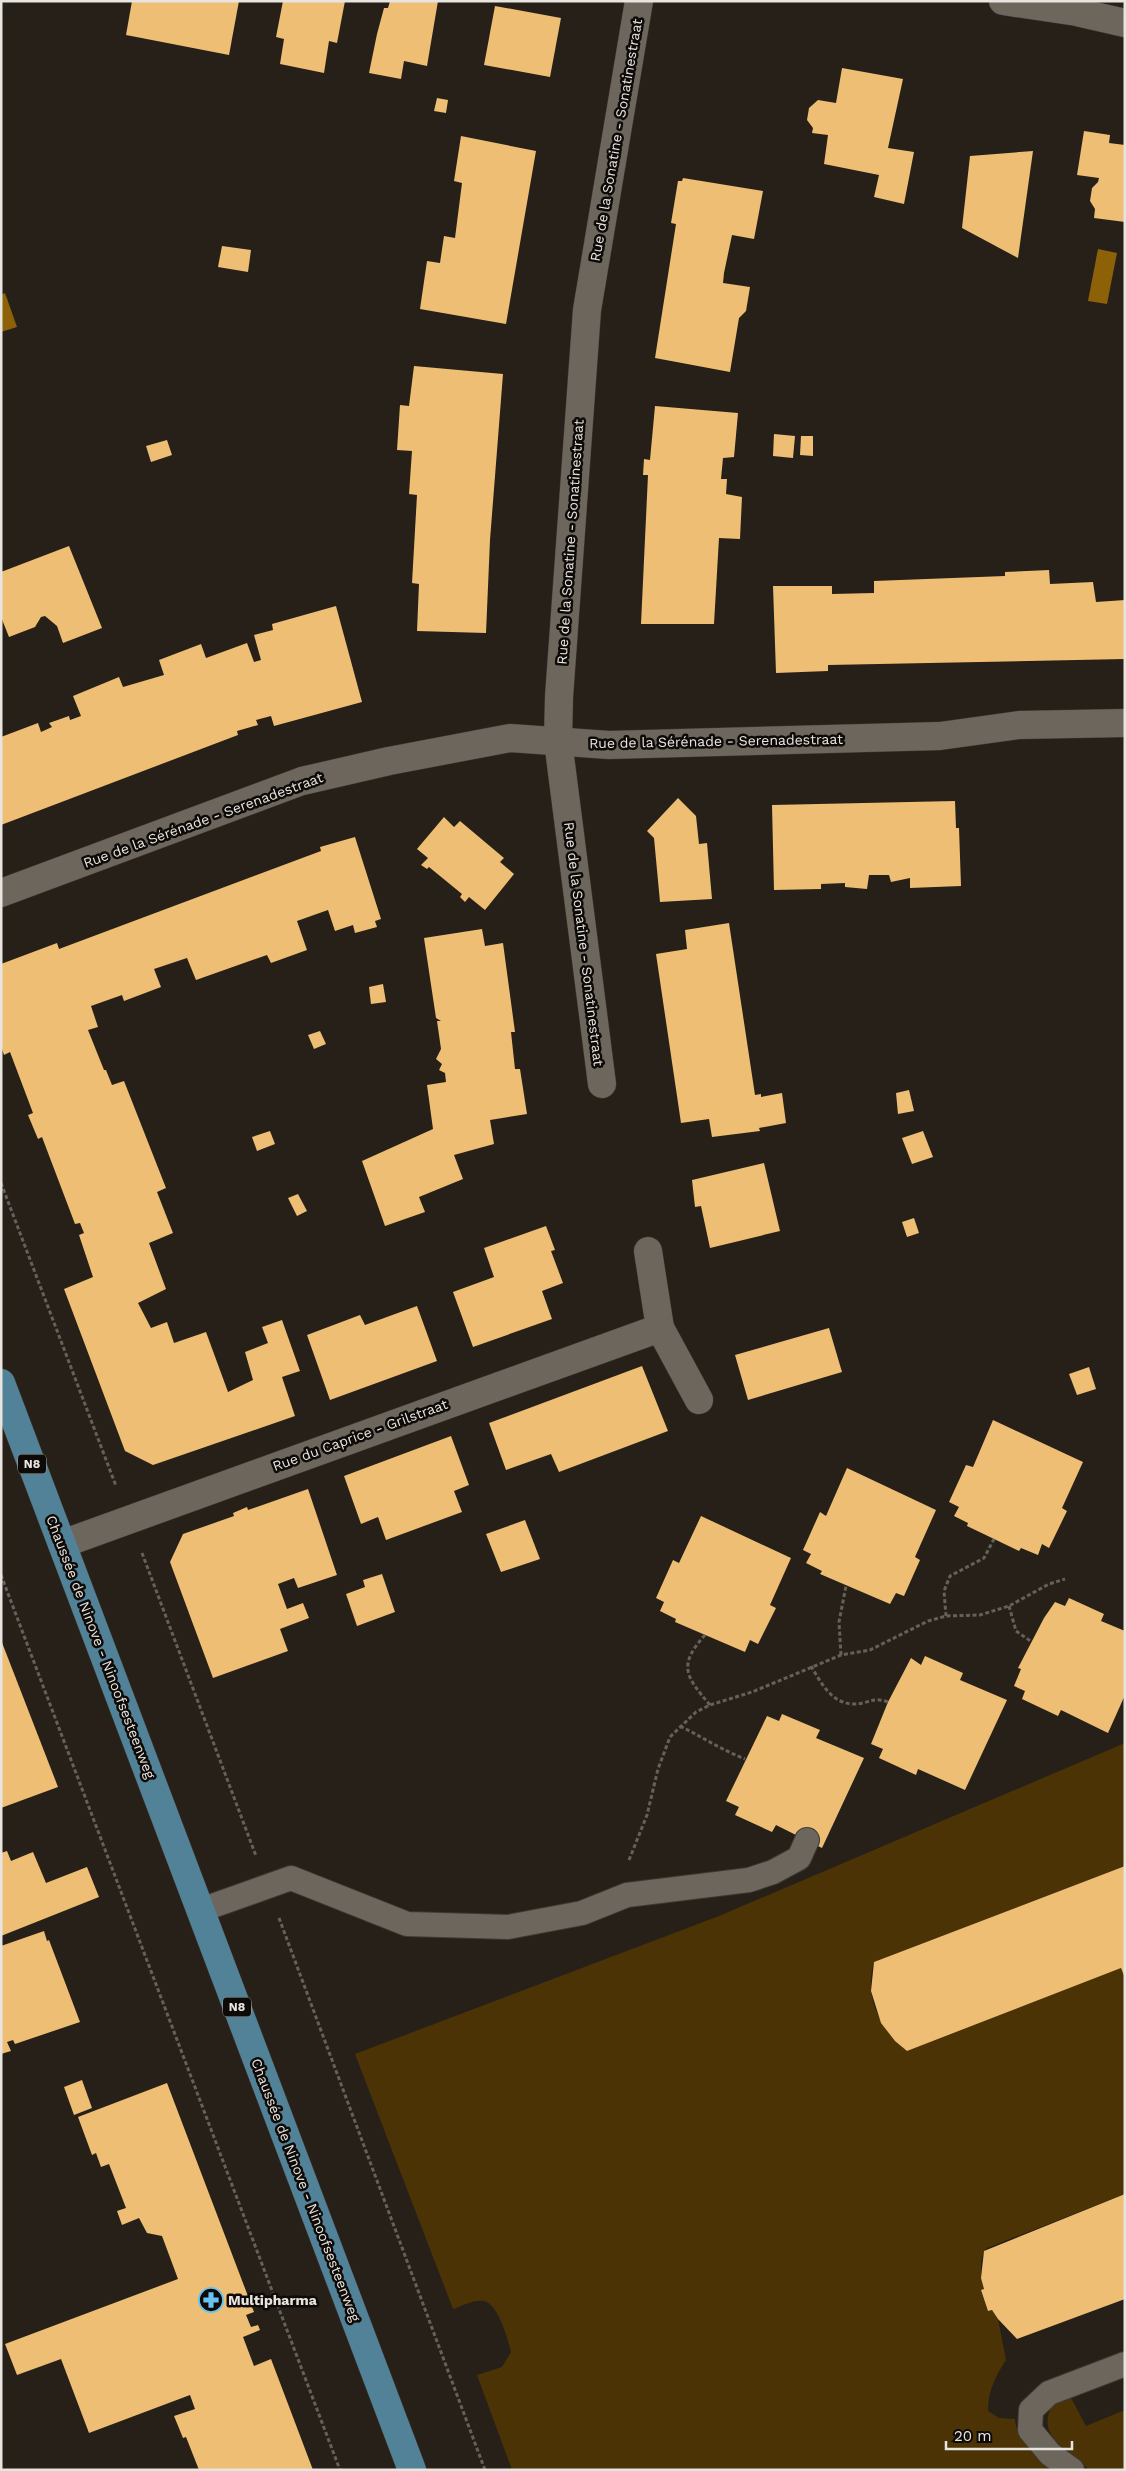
<svg xmlns="http://www.w3.org/2000/svg" width="1126" height="2471" font-family="'Work Sans',sans-serif">
	<style>
		.green { fill: #4b3306 }
		.water { fill: #8d6108 }
		.building { fill: #eebe74 }
		.lines { fill: none; stroke-linecap: round; stroke-linejoin: round }
		.lane-casing { stroke: #3f3a34; stroke-width: 26 }
		.street-casing { stroke: #3f3a34; stroke-width: 29 }
		.primary-casing { stroke: #3f3a34; stroke-width: 29 }
		.path { stroke: #65605a; stroke-width: 3; stroke-dasharray: 4 2.5; stroke-linecap: butt }
		.lane { stroke: #6c665d; stroke-width: 24 }
		.street { stroke: #6c665d; stroke-width: 28 }
		.primary { stroke: #528297; stroke-width: 28 }
		.labels { text-anchor: middle; dominant-baseline: central; stroke-width: 5; stroke-linejoin: round; paint-order: stroke }
		.shield { fill: #0d0a07; stroke: #a6a39f; stroke-width: 1 }
		.shield-label { font-size: 12px; font-weight: bold; fill: #e8e5e0 }
		.street-label { font-size: 14px; fill: #e8e5e0; stroke: #0d0a07 }
		.poi-label { font-size: 14px; font-weight: bold; fill: #e8e5e0; stroke: #0d0a07; text-anchor: start }
	</style>
	<rect width="100%" height="100%" fill="#262019"/>
	<!-- green -->
	<g class="green">
		<path d="M1125 1743V1866L874 1962C863 1997 881 2030 907 2051L1121 1968 1125 1978V2194L987 2248C978 2257 981 2277 984 2289L981 2291 988 2311 992 2310 998 2319 1006 2360C995 2377 988 2391 988 2411L999 2418 1015 2419C1016 2442 1041 2456 1058 2470H512L477 2375 502 2367 511 2352C508 2339 498 2304 484 2301 474 2299 462 2306 453 2309L355 2054 719 1916Z"/>
		<path d="M1071 2398 1086 2426 1125 2410V2469L1090 2470C1069 2452 1034 2435 1053 2404Z"/>
	</g>
	<!-- water -->
	<g class="water">
		<path d="M1098 249 1117 253 1107 304 1088 301Z"/>
		<path d="M5 293 17 327 1 332V295Z"/>
	</g>
	<!-- building -->
	<g class="building">
		<path d="M132 1H239L229 55 126 35Z"/>
		<path d="M283 1H345L337 43 329 41 324 73 280 64 284 39 276 37Z"/>
		<path d="M390 1H438L427 66 404 61 401 79 369 73 377 34 384 8H388Z"/>
		<path d="M495 6 561 18 550 77 484 65Z"/>
		<path d="M842 68 903 79 888 148 914 152 904 204 874 197 879 175 824 164 828 135 812 133 813 128 807 120 809 108 818 100 836 103Z"/>
		<path d="M437 98 448 100 446 113 434 111Z"/>
		<path d="M1084 131 1110 135 1109 143 1125 145V222L1094 218 1095 209 1090 201 1092 188 1098 182 1099 178 1077 175Z"/>
		<path d="M461 136 536 151 506 324 420 309 427 261 440 263 444 236 455 238 462 183 454 181Z"/>
		<path d="M1033 151 1018 258 962 228 970 156Z"/>
		<path d="M683 178 763 191 754 239 732 235 724 273 723 283 750 287 746 311 739 318 730 372 655 358 676 224 671 223 678 181H682Z"/>
		<path d="M222 246 251 250 248 272 218 267Z"/>
		<path d="M414 366 503 374 490 540 486 633 417 631 419 584 412 583 417 495 409 494 412 451 397 450 400 405 409 406Z"/>
		<path d="M655 406 738 413 734 457 723 458 721 479H727L726 494 742 497 740 539 719 538 714 624H641L648 475H643L644 459 650 460Z"/>
		<path d="M774 434 795 436 793 458 773 456Z"/>
		<path d="M801 436H813V456L800 455Z"/>
		<path d="M167 440 172 455 151 462 146 446Z"/>
		<path d="M69 546 102 628 63 643 57 626 45 616 41 617 35 627 9 637 1 617V572Z"/>
		<path d="M1049 570 1050 584 1093 582 1096 602 1125 600V659L828 665V671L776 673 773 586H832V594L874 593V581L1005 576V572Z"/>
		<path d="M336 606 362 702 274 726 271 716 256 720 258 725 237 731 238 735 1 825V737L38 723 41 732 52 727 49 723 69 716 70 720 81 716 73 696 119 677 123 687 164 675 159 660 201 644 206 658 247 643 254 662 261 660 254 635 273 630 272 624Z"/>
		<path d="M678 798 696 816 699 844 707 843 712 899 660 902 654 838 647 831Z"/>
		<path d="M955 801 956 828H959L961 886 910 888V878L891 882 889 875H869L867 889 845 887V883L821 884V889L774 890 772 805Z"/>
		<path d="M444 817 454 827 460 821 504 858 500 862 514 874 485 910 469 897 465 902 460 897 462 894 429 867 427 869 421 865 428 858 417 849Z"/>
		<path d="M355 837 381 919 375 921 377 927 355 933 353 925 335 931 328 910 297 921 307 950 271 963 267 955 196 980 187 958 154 969 161 987 124 1001 122 995 91 1006 98 1027 88 1030 104 1070H106L112 1085 124 1081 166 1188 157 1192 173 1233 149 1243 166 1289 138 1303 151 1328 167 1322 174 1343 206 1332 228 1392 253 1380 245 1352 268 1343 262 1327 282 1320 300 1371 282 1377 295 1416 153 1465 125 1451 64 1289 93 1277 79 1235 84 1233 80 1223 75 1224 42 1137 38 1139 28 1115 33 1113 10 1052 4 1055 1 1046V964L57 943 59 949 321 851 320 847Z"/>
		<path d="M729 923 755 1095 761 1094V1097L782 1093 786 1123 759 1128 760 1131 712 1137 709 1119 681 1123 656 954 687 949 685 930Z"/>
		<path d="M482 929 485 946 503 943 515 1032H511L515 1069H520L527 1114 490 1120 494 1144 454 1155 463 1179 419 1197 425 1212 385 1226 362 1161 433 1129 427 1085 446 1082 445 1073 439 1070 442 1064 436 1059 441 1049 437 1021H441L436 1018 424 938Z"/>
		<path d="M383 984 386 1002 371 1004 369 987Z"/>
		<path d="M320 1031 326 1044 314 1049 308 1035Z"/>
		<path d="M909 1090 914 1111 898 1114 896 1093Z"/>
		<path d="M270 1131 275 1144 257 1151 252 1137Z"/>
		<path d="M923 1131 933 1157 912 1164 902 1138Z"/>
		<path d="M764 1163 780 1231 710 1248 701 1206 695 1207 692 1180Z"/>
		<path d="M298 1194 307 1211 297 1216 288 1198Z"/>
		<path d="M914 1218 919 1233 907 1237 902 1222Z"/>
		<path d="M546 1226 555 1250 551 1251 563 1283 542 1291 552 1319 473 1347 453 1292 494 1277 484 1248Z"/>
		<path d="M417 1306 437 1361 330 1400 307 1335 360 1315 365 1325Z"/>
		<path d="M829 1328 842 1372 748 1400 735 1355Z"/>
		<path d="M642 1366 668 1431 559 1472 551 1454 506 1470 489 1423Z"/>
		<path d="M1089 1367 1096 1389 1077 1395 1069 1374Z"/>
		<path d="M993 1420 1083 1462 1062 1508 1067 1511 1049 1548 1042 1544 1038 1555 1021 1548 1019 1551 967 1526 968 1523 954 1516 959 1507 949 1502 966 1465 973 1467Z"/>
		<path d="M451 1436 469 1485 454 1491 462 1512 386 1540 378 1517 361 1524 344 1476Z"/>
		<path d="M847 1468 936 1510 915 1557 920 1560 904 1596 896 1593 890 1604 820 1574 822 1571 806 1563 811 1554 803 1550 820 1512 826 1516Z"/>
		<path d="M308 1489 337 1575 298 1588 294 1578 278 1584 287 1609 303 1603 309 1618 280 1629 288 1651 213 1678 170 1562 183 1534 234 1516 233 1513 247 1507 248 1510Z"/>
		<path d="M701 1516 791 1558 770 1605 776 1608 758 1644 750 1640 745 1652 675 1622 676 1619 660 1611 664 1602 656 1598 673 1560 679 1563Z"/>
		<path d="M525 1520 540 1559 501 1572 486 1534Z"/>
		<path d="M382 1574 395 1612 357 1626 346 1594 365 1587 363 1580Z"/>
		<path d="M1069 1598 1104 1614 1101 1621 1125 1631V1695L1108 1733 1061 1710 1058 1716 1022 1699 1025 1691 1014 1686 1021 1669 1018 1668 1044 1618 1055 1602 1065 1606Z"/>
		<path d="M1 1640 58 1787 1 1808Z"/>
		<path d="M925 1656 963 1673 960 1680 1007 1700 965 1790 918 1769 916 1775 879 1758 883 1749 871 1744 888 1702 911 1658 921 1665Z"/>
		<path d="M782 1714 820 1730 816 1738 864 1758 822 1848 776 1825 772 1832 735 1815 739 1807 726 1801 767 1716 779 1721Z"/>
		<path d="M7 1851 11 1861 33 1852 46 1883 87 1867 99 1897 1 1936V1853Z"/>
		<path d="M1125 1866V1978L1121 1968 907 2051 895 2041 881 2023 871 1991 874 1962Z"/>
		<path d="M44 1931 47 1941 49 1940 80 2022 15 2044 13 2040 7 2042 11 2051 1 2054V1946Z"/>
		<path d="M82 2080 92 2108 74 2115 64 2087Z"/>
		<path d="M167 2083 254 2312 246 2315 251 2327 258 2325 260 2330 243 2337 254 2366 271 2359 313 2470H199L186 2437 183 2438 174 2416 195 2409 190 2395 89 2433 61 2359 17 2375 5 2344 178 2279 162 2236 147 2233 139 2218 122 2225 117 2211 126 2208 109 2164 101 2167 96 2153 92 2155 78 2117Z"/>
		<path d="M1125 2194V2299L1017 2339 998 2319 992 2310 988 2311 981 2290 984 2289 981 2278 984 2251Z"/>
	</g>
	<g class="lines">
		<defs>
			<g id="lane">
				<path d="M201 1910 291 1878 407 1924 508 1927 582 1913 627 1895 749 1880 773 1872 799 1858 807 1840"/>
				<path d="M1072 2470 1050 2454 1030 2430 1031 2410 1049 2393 1125 2364"/>
			</g>
			<g id="street">
				<path d="M1003 1 1077 12 1125 23"/>
				<path d="M1 893 302 781 389 761 510 738 609 745 940 736 1019 725 1125 723"/>
				<path d="M602 1084 558 741 559 697 587 310 639 1"/>
				<path d="M660 1328 699 1400"/>
				<path d="M62 1544 660 1328 648 1251"/>
			</g>
			<path id="primary" d="M1 1383 412 2470"/>
		</defs>
		<!-- lane casing -->
		<use href="#lane" class="lane-casing"/>
		<!-- street casing -->
		<use href="#street" class="street-casing"/>
		<!-- primary casing -->
		<use href="#primary" class="primary-casing"/>
		<!-- path -->
		<g class="path">
			<path d="M1 1183 116 1486"/>
			<path d="M142 1553 256 1856"/>
			<path d="M1 1575 340 2470"/>
			<path d="M1009 1606 1016 1631 1032 1642"/>
			<path d="M946 1616 944 1591 950 1576 984 1558 994 1539"/>
			<path d="M705 1635C678 1665 685 1676 710 1705"/>
			<path d="M841 1655 839 1622 846 1586"/>
			<path d="M811 1666C821 1683 832 1704 854 1704 869 1704 872 1696 888 1702"/>
			<path d="M680 1726C702 1737 722 1750 745 1759"/>
			<path d="M629 1860 647 1815 658 1769 670 1737 696 1712 710 1705 752 1692 841 1655 870 1650 928 1621 946 1616 980 1615 1009 1606 1049 1584 1065 1579"/>
			<path d="M279 1918 485 2470"/>
		</g>
		<!-- lane -->
		<use href="#lane" class="lane"/>
		<!-- street -->
		<use href="#street" class="street"/>
		<!-- primary -->
		<use href="#primary" class="primary"/>
	</g>
	<!-- icons -->
	<defs>
		<symbol id="pharmacy-ring" viewBox="-11 -11 22 22"><circle r="9.5" fill="#0d0a07" stroke="#69c3f1" stroke-width="1.5"/><path d="M-2-6h4v4h4v4h-4v4h-4v-4h-4v-4h4Z" fill="#69c3f1"/></symbol>
	</defs>
	<g fill-rule="evenodd">
		<use href="#pharmacy-ring" x="197" y="2286" width="28" height="28"/>
	</g>
	<g class="labels">
		<!-- shield labels -->
		<g class="shield">
			<rect x="18" y="1454.5" width="28" height="19" rx="4"/>
			<rect x="223" y="1997.5" width="28" height="19" rx="4"/>
		</g>
		<g class="shield-label">
			<text x="32" y="1464">N8</text>
			<text x="237" y="2007">N8</text>
		</g>
		<!-- street labels -->
		<g class="street-label">
			<text transform="translate(616 140) rotate(-80)">Rue de la Sonatine - Sonatinestraat</text>
			<text transform="translate(570 542) rotate(-86)">Rue de la Sonatine - Sonatinestraat</text>
			<text transform="translate(716 741) rotate(-1)">Rue de la Sérénade - Serenadestraat</text>
			<text transform="translate(203 820) rotate(-20)">Rue de la Sérénade - Serenadestraat</text>
			<text transform="translate(584 944) rotate(83)">Rue de la Sonatine - Sonatinestraat</text>
			<text transform="translate(360 1435) rotate(-20)">Rue du Caprice - Grilstraat</text>
			<text transform="translate(101 1647) rotate(69)">Chaussée de Ninove - Ninoofsesteenweg</text>
			<text transform="translate(306 2190) rotate(69)">Chaussée de Ninove - Ninoofsesteenweg</text>
		</g>
		<!-- poi labels -->
		<g class="poi-label">
			<text x="228" y="2300">Multipharma</text>
		</g>
	</g>
	<!-- border -->
	<rect width="1126" height="2471" fill="none" stroke="#e8e5e0" stroke-width="5"/>
	<!-- scale -->
	<path d="M946 2441v8h126v-8" fill="none" stroke="#e8e5e0" stroke-width="2.5"/>
	<text x="954" y="2441" font-size="15" fill="#e8e5e0" stroke="#0d0a07" stroke-width="4" paint-order="stroke">20 m</text>
</svg>
